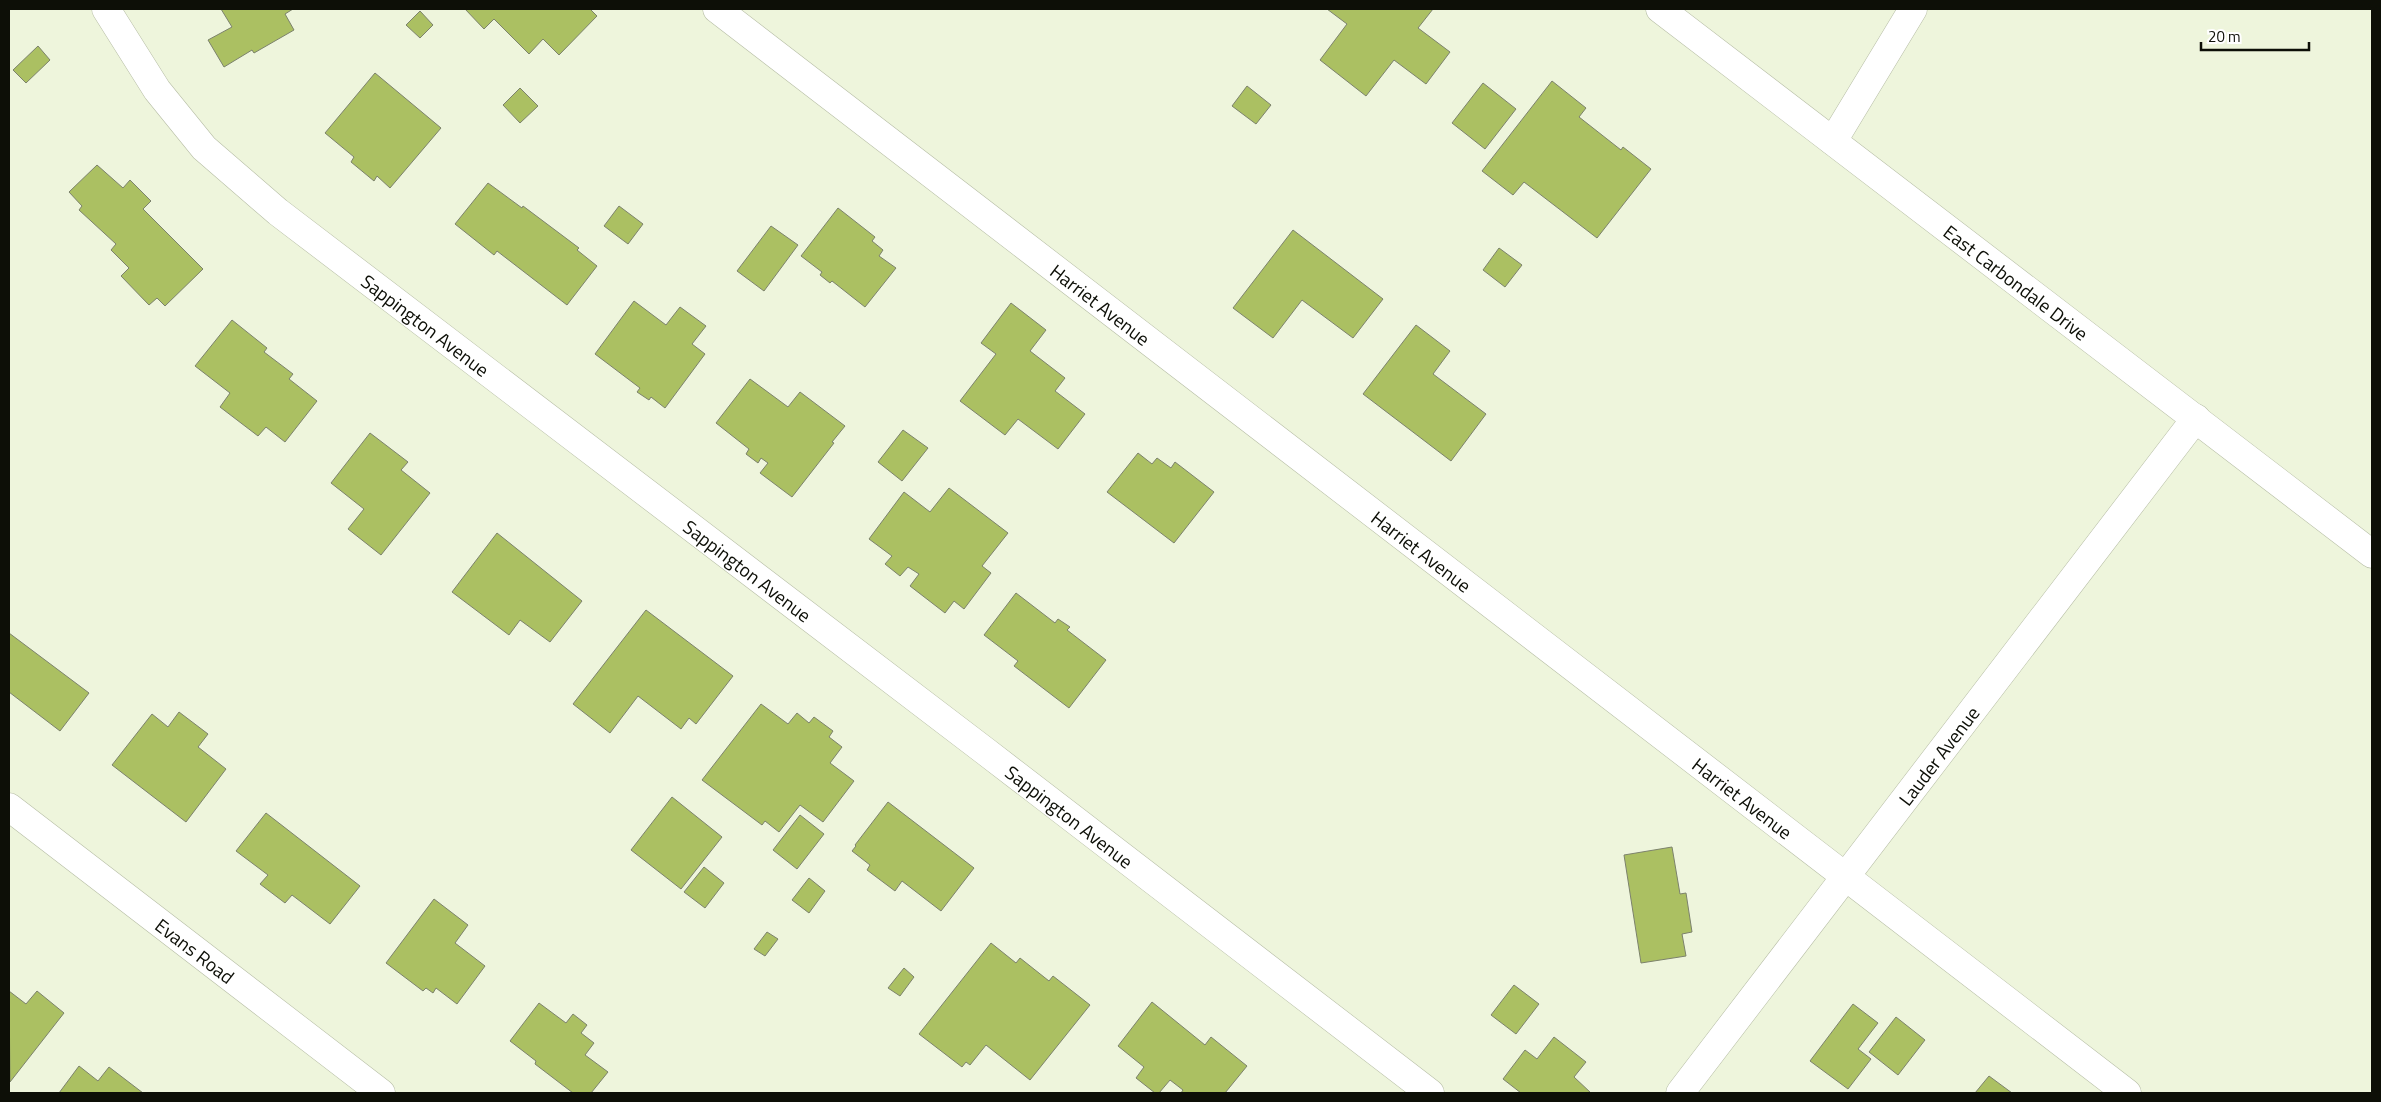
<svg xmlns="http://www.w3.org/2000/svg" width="2381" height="1102" font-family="'Titillium Web',sans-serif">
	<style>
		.building { fill: #abc062; stroke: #7c826c }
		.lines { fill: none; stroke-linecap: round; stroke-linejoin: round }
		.minor-casing { stroke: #b6bda5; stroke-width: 29 }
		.minor { stroke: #fff; stroke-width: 28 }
		.labels { text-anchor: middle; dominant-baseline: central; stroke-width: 4; stroke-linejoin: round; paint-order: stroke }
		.street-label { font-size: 19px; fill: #0d0f07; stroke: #fff }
	</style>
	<rect width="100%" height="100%" fill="#eef5dc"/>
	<!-- building -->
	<g class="building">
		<path d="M221 9H293L285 14 294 30 254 53 252 50 224 67 208 40 232 27Z"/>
		<path d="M465 9H590L597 16 559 55 543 39 529 54 494 19 484 29Z"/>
		<path d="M1327 9H1433L1418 28 1450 52 1426 84 1394 60 1366 96 1320 60 1347 24Z"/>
		<path d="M420 11 433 25 420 38 406 25Z"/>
		<path d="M38 46 50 60 26 83 13 70Z"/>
		<path d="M375 73 441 128 390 188 377 176 374 181 351 162 354 157 325 133Z"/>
		<path d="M1552 81 1586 108 1579 117 1621 150 1623 147 1651 169 1597 238 1524 182 1513 195 1482 171Z"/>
		<path d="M1483 83 1516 109 1485 149 1452 123Z"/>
		<path d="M1247 86 1271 105 1256 124 1232 106Z"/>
		<path d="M520 88 538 106 520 123 503 105Z"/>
		<path d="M97 165 123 188 130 180 151 201 143 209 203 269 165 306 157 298 149 305 121 276 129 268 111 250 116 244 79 210 82 206 69 192Z"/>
		<path d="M488 183 522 208 523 206 579 248 577 250 597 266 567 305 497 251 494 255 455 224Z"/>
		<path d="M619 206 643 224 628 244 604 226Z"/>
		<path d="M838 208 875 237 872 241 883 250 879 256 896 268 865 307 832 281 830 283 820 275 822 272 801 256Z"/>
		<path d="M771 226 798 245 764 291 737 271Z"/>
		<path d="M1293 230 1383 299 1353 338 1302 300 1273 338 1233 308Z"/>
		<path d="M1499 248 1522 265 1505 287 1483 270Z"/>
		<path d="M634 301 666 325 680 307 706 326 692 344 705 354 665 408 651 397 649 400 637 392 640 388 595 354Z"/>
		<path d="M1011 303 1046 330 1030 351 1065 378 1055 391 1085 414 1058 449 1018 419 1005 435 960 401 996 354 981 343Z"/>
		<path d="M232 320 267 348 264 352 293 374 289 379 317 401 285 442 266 427 258 436 220 407 230 393 195 366Z"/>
		<path d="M1416 325 1450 351 1433 374 1486 414 1451 461 1363 394Z"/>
		<path d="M750 379 788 407 800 392 845 426 832 442 834 443 792 497 760 473 768 463 761 458 758 463 746 454 749 449 716 423Z"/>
		<path d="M903 430 928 448 902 481 878 462Z"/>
		<path d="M370 433 408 462 401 470 430 493 381 555 348 529 364 509 331 483Z"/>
		<path d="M1138 453 1152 464 1157 458 1171 468 1175 462 1214 492 1174 543 1107 492Z"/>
		<path d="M949 488 1008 533 982 566 991 573 964 609 954 601 945 613 910 586 919 574 908 567 900 576 885 564 892 556 869 539 904 492 930 512Z"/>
		<path d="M497 533 582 601 550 642 520 620 509 635 452 592Z"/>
		<path d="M1016 593 1055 623 1058 619 1070 627 1067 630 1106 660 1069 708 1014 666 1018 661 984 635Z"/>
		<path d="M646 610 733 676 696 724 689 718 681 729 638 696 610 733 573 704Z"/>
		<path d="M9 633 89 693 60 731 9 692Z"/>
		<path d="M761 704 788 724 797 713 809 723 814 717 833 731 829 737 842 747 830 763 854 781 823 822 800 805 779 832 765 821 762 825 702 780Z"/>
		<path d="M179 712 208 734 198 747 226 769 186 822 112 765 152 714 168 727Z"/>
		<path d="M672 797 722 837 681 889 631 850Z"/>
		<path d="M888 802 974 868 941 911 902 881 895 891 867 870 870 865 852 851 856 846 855 845Z"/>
		<path d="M266 813 360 886 330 924 292 895 285 903 260 884 268 875 236 851Z"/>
		<path d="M800 815 824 834 797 869 773 850Z"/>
		<path d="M1672 847 1680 894 1686 893 1692 932 1682 934 1686 956 1641 963 1624 855Z"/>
		<path d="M704 867 724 883 705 908 684 892Z"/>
		<path d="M809 878 825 891 809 913 792 900Z"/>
		<path d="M434 899 468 925 455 943 485 966 457 1004 436 988 433 993 426 988 423 991 386 963Z"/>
		<path d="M767 932 778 939 765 956 754 949Z"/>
		<path d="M991 943 1016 963 1020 958 1049 981 1053 976 1090 1005 1030 1080 986 1045 970 1065 966 1062 962 1067 919 1034Z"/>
		<path d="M904 968 914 977 900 996 888 988Z"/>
		<path d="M1514 985 1539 1004 1516 1034 1491 1015Z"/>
		<path d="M9 991 26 1004 37 991 64 1013 10 1082Z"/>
		<path d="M1152 1002 1205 1045 1211 1037 1247 1066 1225 1093H1181L1183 1090 1170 1080 1159 1093H1155L1136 1078 1144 1067 1118 1046Z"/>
		<path d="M539 1003 566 1023 573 1014 587 1025 581 1033 594 1043 585 1055 608 1072 591 1093H573L535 1064 536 1061 510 1041Z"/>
		<path d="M1853 1004 1878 1023 1858 1049 1871 1059 1848 1089 1810 1061Z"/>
		<path d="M1896 1017 1925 1040 1898 1075 1869 1052Z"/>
		<path d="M1554 1037 1586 1062 1574 1077 1591 1093H1521L1503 1079 1525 1050 1537 1059Z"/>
		<path d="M79 1066 98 1081 109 1067 143 1093H59Z"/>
		<path d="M1989 1076 2012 1093H1975Z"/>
	</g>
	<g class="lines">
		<defs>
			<g id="minor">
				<path id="s1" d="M106 9 157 90 204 148 278 212 985 751 1430 1093"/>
				<path id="s2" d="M717 9 2127 1093"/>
				<path id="s3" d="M1660 9 2372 554"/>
				<path d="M1833 141 1913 9"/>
				<path id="s4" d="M9 807 381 1093"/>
				<path id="s5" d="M1680 1093 2196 418"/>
			</g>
		</defs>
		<!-- minor casing -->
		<use href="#minor" class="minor-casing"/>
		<!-- minor -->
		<use href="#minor" class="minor"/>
	</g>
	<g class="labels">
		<!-- street labels -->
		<g class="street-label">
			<text stroke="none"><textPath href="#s3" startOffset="449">East Carbondale Drive</textPath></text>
			<text stroke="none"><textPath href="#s2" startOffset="484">Harriet Avenue</textPath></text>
			<text stroke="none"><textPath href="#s1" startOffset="454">Sappington Avenue</textPath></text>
			<text stroke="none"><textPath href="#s2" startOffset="889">Harriet Avenue</textPath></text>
			<text stroke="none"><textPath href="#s1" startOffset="859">Sappington Avenue</textPath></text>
			<text stroke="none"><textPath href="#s5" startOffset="425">Lauder Avenue</textPath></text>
			<text stroke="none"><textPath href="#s2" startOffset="1294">Harriet Avenue</textPath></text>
			<text stroke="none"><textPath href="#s1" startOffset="1264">Sappington Avenue</textPath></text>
			<text stroke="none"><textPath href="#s4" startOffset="235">Evans Road</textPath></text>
		</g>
	</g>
	<!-- border -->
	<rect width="2381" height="1102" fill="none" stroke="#0d0f07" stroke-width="20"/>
	<!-- scale -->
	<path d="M2201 42v8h108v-8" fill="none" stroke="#0d0f07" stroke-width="2.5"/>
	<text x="2208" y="42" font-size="15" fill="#0d0f07" stroke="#ffffff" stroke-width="4" paint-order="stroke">20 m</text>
</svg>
